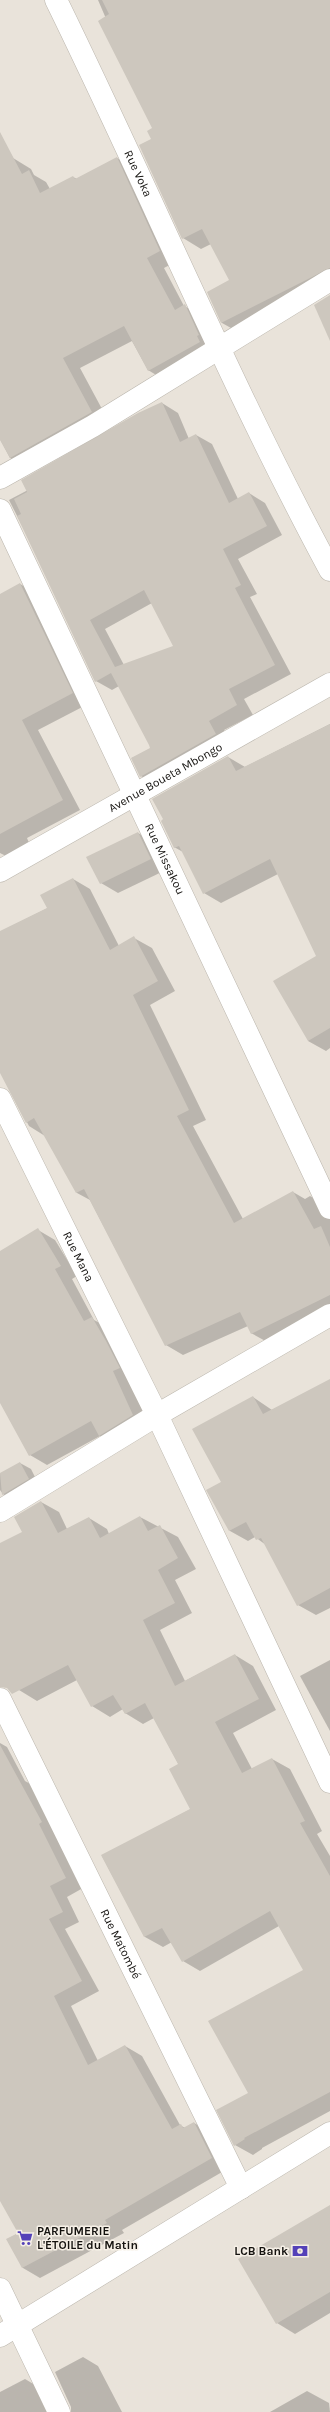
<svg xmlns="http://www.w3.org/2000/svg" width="330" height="2412" font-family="Karla,sans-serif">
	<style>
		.shadow { fill: #0003; fill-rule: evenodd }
		.building { fill: #cdc7be; fill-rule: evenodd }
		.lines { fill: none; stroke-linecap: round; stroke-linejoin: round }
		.minor-casing { stroke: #bbb6ad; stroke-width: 23 }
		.primary-casing { stroke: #bbb6ad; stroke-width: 23 }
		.minor { stroke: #fff; stroke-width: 22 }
		.primary { stroke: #fff; stroke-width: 22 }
		.labels { text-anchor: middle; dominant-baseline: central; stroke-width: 3; stroke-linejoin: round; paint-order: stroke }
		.street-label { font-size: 12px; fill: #14120f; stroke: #f6f0e7 }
		.poi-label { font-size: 12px; font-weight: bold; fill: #14120f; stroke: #f6f0e7; text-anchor: start }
	</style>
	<rect width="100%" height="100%" fill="#e9e3da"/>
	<!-- shadow -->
	<g class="shadow">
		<path d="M98 0H330V287L240 333 222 323 208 293 231 281 211 244 201 249 183 238 153 128Z"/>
		<path d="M13 158 31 169 34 175 46 182 50 189 73 177 77 179 117 158 134 168 177 261 164 268 184 306 203 316 216 345 166 381 148 370 132 341 80 368 109 422 28 468 10 458 0 439V165Z"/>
		<path d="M162 403 178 413 189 439 196 435 212 444 238 499 249 493 265 503 282 535 238 559 257 594 250 597 291 674 244 699 253 715 224 730 231 743 157 786 141 776 132 758 151 749 150 745 119 686 112 690 96 681 44 569 9 500 28 490ZM152 603 175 647 124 665 105 629Z"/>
		<path d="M20 584 38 594 90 703 38 730 80 810 27 838 29 843 6 856 0 853V595Z"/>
		<path d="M330 724V1048L326 1051 308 1041 317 956 278 874 221 903 204 893 183 852 174 847 228 757 245 767Z"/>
		<path d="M138 833 156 843 168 869 118 893 101 883Z"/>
		<path d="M73 879 90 889 119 946 134 938 152 948 175 991 150 1005 206 1120 193 1126 243 1219 293 1192 305 1199 310 1196 327 1206 330 1211V1313L269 1343 251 1333 248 1326 183 1355 166 1345 90 1200 77 1193 45 1136 29 1126 0 1071V932L48 908Z"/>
		<path d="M38 1230 55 1240 77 1276 72 1279 94 1320 109 1328 150 1425 116 1445 100 1436 47 1465 30 1455 0 1400V1252Z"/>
		<path d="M330 1381V1608L316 1615 298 1605 266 1545 255 1537 248 1541 230 1531 208 1490 222 1482 253 1397 272 1410Z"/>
		<path d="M20 1463 31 1469 39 1485 13 1501 3 1494 0 1490V1474Z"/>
		<path d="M41 1502 59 1512 67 1529 89 1518 107 1529 109 1534 140 1517 178 1537 196 1569 175 1580 192 1613 160 1630 185 1681 235 1655 253 1666 276 1710 233 1733 252 1769 272 1759 290 1769 322 1831 317 1834 330 1856V2111L262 2148V2149L253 2155 235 2145 249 2094 304 1970 279 1926 200 1971 183 1961 172 1942 163 1947 145 1937 102 1856 191 1809 179 1765 154 1718 143 1724 125 1713 123 1709 110 1717 92 1706 77 1680 37 1701 19 1690 0 1655V1545L24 1532Z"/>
		<path d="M330 1660V1731L300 1676Z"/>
		<path d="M0 1743 7 1747 25 1781 34 1786 83 1888 67 1897 79 1922 65 1929 99 1991 71 2006 98 2061 125 2046 142 2056 180 2125 185 2128 194 2123 212 2133 229 2168 122 2230 124 2233 40 2278 23 2268 8 2239 19 2233 0 2199Z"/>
		<path d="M330 2206V2313L295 2334 277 2323Z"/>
		<path d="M83 2357 98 2366 122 2412H71V2407L55 2372Z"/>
		<path d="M25 2379 40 2388 57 2412H0V2392Z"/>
		<path d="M307 2391 329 2403 330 2412H270Z"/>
	</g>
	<!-- building -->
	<g class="building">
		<path d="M102 0H330V268L221 323 207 292 229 280 202 229 182 239 139 145 151 139 147 131 152 128 98 21 109 14Z"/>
		<path d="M0 132 22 174 29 170 40 193 73 176 75 179 117 157 160 251 147 258 175 310 185 304 199 335 197 336 200 342 148 371 124 326 63 358 92 412 10 458 0 440Z"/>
		<path d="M330 295V341L314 305Z"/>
		<path d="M162 402 180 442 196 434 229 503 249 492 267 526 223 549 241 585 235 588 275 665 229 689 237 705 209 721 216 734 140 777 131 758 150 748 149 745 111 673 95 682 17 516 21 514 14 499 27 492 21 480 138 413ZM144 590 173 646 115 667 90 620Z"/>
		<path d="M20 583 73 693 22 720 63 800 0 834V594Z"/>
		<path d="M330 724V1028L308 1041 273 981 316 956 270 859 203 894 179 846 174 848 161 821 163 819 152 799 228 756 236 771Z"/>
		<path d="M138 832 151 859 100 884 86 857Z"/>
		<path d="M73 878 110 950 134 936 158 981 133 995 189 1110 177 1116 234 1223 293 1191 314 1229 321 1226 330 1247V1295L251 1334 240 1312 165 1346 84 1189 76 1193 34 1118 26 1123 0 1073V931L47 908 40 895Z"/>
		<path d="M38 1228 61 1266 55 1269 84 1321 92 1317 106 1341 120 1368 113 1371 133 1415 99 1436 91 1421 29 1456 0 1403V1251Z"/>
		<path d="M330 1379V1588L297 1606 261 1538 256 1540 246 1522 229 1531 206 1490 221 1482 192 1429 253 1396 263 1414Z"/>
		<path d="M20 1462 29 1479 2 1495 0 1473Z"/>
		<path d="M41 1501 58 1533 89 1517 100 1538 140 1516 148 1531 160 1525 178 1558 158 1570 175 1603 143 1620 175 1686 235 1654 259 1699 215 1722 242 1773 272 1758 305 1821 300 1823 330 1876V2092L244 2138 245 2139 234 2146 216 2110 248 2093 208 2021 303 1970 270 1911 182 1962 162 1928 144 1937 101 1855 190 1809 169 1769 178 1764 145 1703 125 1714 113 1695 91 1707 68 1665 12 1694 7 1688 0 1687V1543L22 1532 14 1517Z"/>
		<path d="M0 1745 42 1822 39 1824 66 1878 50 1886 63 1912 49 1919 82 1981 54 1996 88 2065 125 2045 172 2129 181 2124 183 2128 194 2122 212 2158 105 2220 107 2223 22 2268 6 2239 18 2233 0 2201Z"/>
		<path d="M330 2205V2292L276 2324 238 2259Z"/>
	</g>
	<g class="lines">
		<defs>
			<g id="minor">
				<path id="s1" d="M56 0C149 189 230 385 330 570"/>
				<path d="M0 478 93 426 330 280"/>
				<path id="s2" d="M0 510 330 1208"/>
				<path id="s3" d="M0 871 330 684"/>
				<path id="s4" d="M0 1099 157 1415 330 1782"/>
				<path d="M0 1511 157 1415 330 1315"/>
				<path id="s5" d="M0 1699 241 2188"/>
				<path d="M0 2289 59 2412"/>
			</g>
			<path id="primary" d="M0 2336 330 2133"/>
		</defs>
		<!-- minor casing -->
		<use href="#minor" class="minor-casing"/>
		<!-- primary casing -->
		<use href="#primary" class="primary-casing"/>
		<!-- minor -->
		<use href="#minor" class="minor"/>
		<!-- primary -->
		<use href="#primary" class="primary"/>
	</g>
	<!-- icons -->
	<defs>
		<symbol id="supermarket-bare" viewBox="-9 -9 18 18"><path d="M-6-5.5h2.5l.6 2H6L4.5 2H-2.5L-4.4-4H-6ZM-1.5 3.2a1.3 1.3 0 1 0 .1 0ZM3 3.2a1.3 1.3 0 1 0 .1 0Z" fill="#5441b8" stroke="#f6f0e7" stroke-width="2.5" paint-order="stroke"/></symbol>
		<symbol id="bank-bare" viewBox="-9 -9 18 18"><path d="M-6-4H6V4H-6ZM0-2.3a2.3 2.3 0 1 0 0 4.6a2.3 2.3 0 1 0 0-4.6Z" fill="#5441b8" stroke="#f6f0e7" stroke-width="2.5" paint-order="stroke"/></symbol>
	</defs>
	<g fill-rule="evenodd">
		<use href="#supermarket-bare" x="14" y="2227" width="22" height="22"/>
		<use href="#bank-bare" x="289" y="2240" width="22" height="22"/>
	</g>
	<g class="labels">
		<!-- street labels -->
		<g class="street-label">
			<text stroke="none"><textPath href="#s1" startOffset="192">Rue Voka</textPath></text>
			<text stroke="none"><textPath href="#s3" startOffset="190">Avenue Boueta Mbongo</textPath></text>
			<text stroke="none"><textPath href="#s2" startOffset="386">Rue Missakou</textPath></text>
			<text stroke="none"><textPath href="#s4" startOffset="176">Rue Mana</textPath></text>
			<text stroke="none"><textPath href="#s5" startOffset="273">Rue Matombé</textPath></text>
		</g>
		<!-- poi labels -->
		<g class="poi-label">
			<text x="37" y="2231">PARFUMERIE<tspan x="37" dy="14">L'ÉTOILE du Matin</tspan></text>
			<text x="288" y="2251" text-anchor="end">LCB Bank</text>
		</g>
	</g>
</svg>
